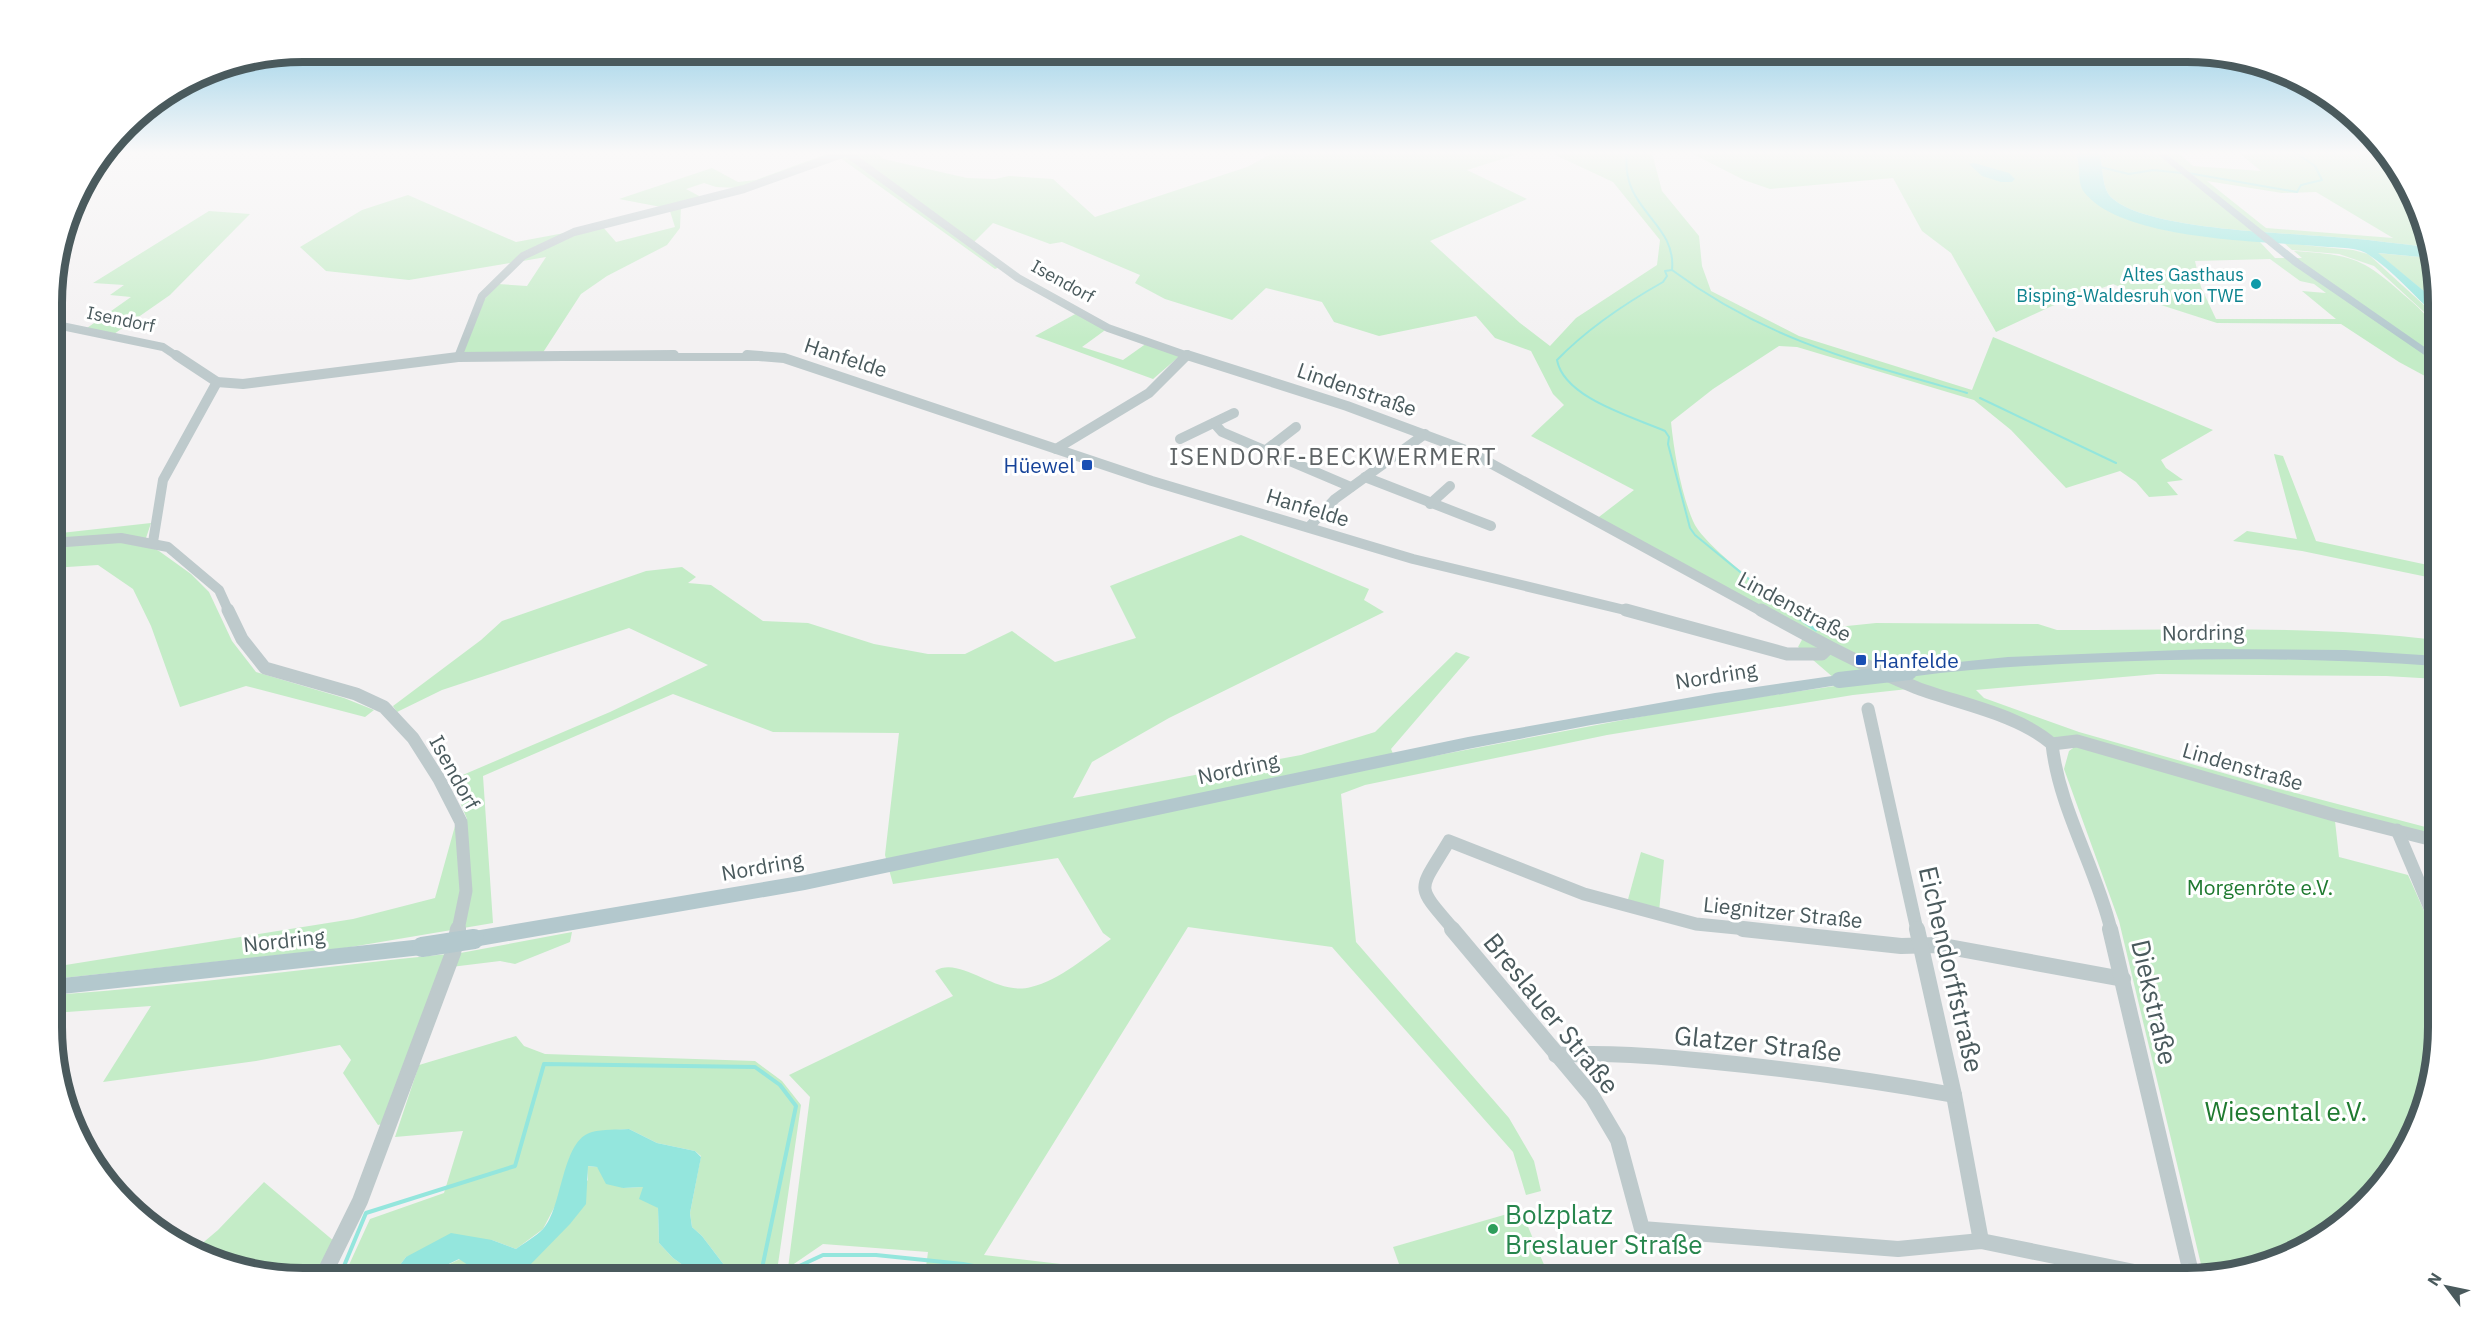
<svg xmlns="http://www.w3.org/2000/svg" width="2489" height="1329" font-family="'IBM Plex Sans',sans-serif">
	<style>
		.green { fill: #c4ecc7; fill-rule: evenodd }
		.water { fill: #94e6dd }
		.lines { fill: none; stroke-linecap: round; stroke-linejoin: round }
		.stream-far2 { stroke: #94e6dd; stroke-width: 2 }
		.stream-far1 { stroke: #94e6dd; stroke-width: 3 }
		.stream { stroke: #94e6dd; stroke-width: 4 }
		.minor-far3 { stroke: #becacc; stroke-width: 8 }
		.minor-far2 { stroke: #becacc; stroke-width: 10 }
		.minor-far1 { stroke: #becacc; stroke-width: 13 }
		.minor { stroke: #becacc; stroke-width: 16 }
		.major { fill: #b3c8cd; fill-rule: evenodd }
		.major-bridge-far1 { stroke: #b3c8cd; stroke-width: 16 }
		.major-bridge { stroke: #b3c8cd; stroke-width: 20 }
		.culture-dot { fill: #0f9aa8; stroke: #fff; stroke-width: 2 }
		.transit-dot { fill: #1a4fb4; stroke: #fff; stroke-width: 2 }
		.leisure-dot { fill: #2e9e5b; stroke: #fff; stroke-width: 2 }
		.labels { text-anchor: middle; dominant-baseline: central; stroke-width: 6; stroke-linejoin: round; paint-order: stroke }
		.far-culture-label { font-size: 18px; fill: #0d838f; stroke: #fff; text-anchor: end }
		.far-street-label { font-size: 18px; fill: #4a5a5d; stroke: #fff }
		.street-label { font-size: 21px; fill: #4a5a5d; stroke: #fff }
		.transit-label { font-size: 21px; fill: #164399; stroke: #fff; text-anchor: end }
		.park-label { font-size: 21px; fill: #1f7a30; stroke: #fff }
		.quarter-label { font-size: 24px; letter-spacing: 1.5px; fill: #5e6365; stroke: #fff }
		.near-street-label { font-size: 26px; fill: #4a5a5d; stroke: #fff }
		.near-park-label { font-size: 26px; fill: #1f7a30; stroke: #fff }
		.near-leisure-label { font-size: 26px; fill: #27864d; stroke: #fff; text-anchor: start }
		.rim { fill: none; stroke: #4a5a5d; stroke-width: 8 }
	</style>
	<rect width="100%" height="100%" fill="#f3f1f2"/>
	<!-- green -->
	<g class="green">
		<path d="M829 153H877L884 159 967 178 995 179 1009 176 1053 179 1095 217 1247 167 1273 153H1521L1467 170 1527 199 1430 241 1520 323 1550 346 1576 318 1657 265 1660 240 1613 182 1551 153H1652L1662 191 1699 236 1702 266 1711 291 1799 336 1972 390 1993 337 2213 430 2161 460 2166 468 2183 480 2167 482 2178 495 2149 497 2136 482 2120 471 2066 488 2011 430 1974 400 1797 347 1779 346 1713 389 1671 422C1674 452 1681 493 1693 521 1705 550 1789 607 1818 629L1876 623 2038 624 2057 630C2183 630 2312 625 2437 640V679L2386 676 2157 674 1976 690 1984 698 2079 732 2276 788 2437 830V840L2044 737 1917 688 1853 695 1607 735 1365 785 1341 794 1356 942 1509 1118 1534 1161 1541 1191 1526 1195 1513 1152 1332 947 1188 927 984 1255 1180 1278H984L926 1267 928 1252 823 1244 788 1268 810 1097 789 1075 953 996 935 971C961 955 996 997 1031 987 1060 980 1087 956 1111 939L1103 933 1058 858 893 884 885 855 899 733 773 732 673 694 483 776 493 923 345 948 53 979V967L353 919 435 898 455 826 467 819 451 780 610 712 708 665 629 628 442 690 397 712 393 706 481 640 502 621 646 571 682 567 696 577 688 583 711 585 763 621 808 623 874 644 928 654H965L1012 631 1055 662 1136 638 1110 586 1241 535 1369 589 1364 600 1384 612 1169 718 1092 762 1073 798 1301 755 1375 732 1456 652 1470 657 1391 749 1397 763 1697 706 1842 685 1798 647 1804 636 1595 520 1634 490 1531 436 1564 405 1553 394 1531 351 1495 338 1476 316 1379 336 1334 322 1322 302 1266 288 1232 320 1165 299 1135 283 1140 275 1062 242 1050 244 993 223 971 245 1002 266 995 269 839 157 740 188 716 187 704 183 686 189 701 197 661 207 619 199 712 168 738 182 756 180Z"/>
		<path d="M1691 153H2075L2081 168 2080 181 2093 201 2108 209 2127 219 2169 231 2259 241 2275 258H2302L2294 251C2351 255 2362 257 2404 295 2417 306 2428 315 2436 330V382L2399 362 2341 324 2217 323 2161 305 2113 284 2052 306 1996 332 1951 253 1922 231 1893 178 1770 189 1744 180ZM2270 259 2300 281 2314 284 2326 293 2302 291 2336 319H2216L2201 287 2195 261Z"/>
		<path d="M2099 153H2179L2193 166 2261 171 2239 153H2387L2395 163 2427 247C2400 244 2373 240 2346 238 2296 233 2142 231 2110 196 2101 185 2104 167 2099 153ZM2207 181 2282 193 2316 192 2393 238 2266 228Z"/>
		<path d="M408 195 516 242 602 226 616 242 675 227 669 208 681 205 680 228 667 245 607 276 581 294 542 354 462 355 483 301 498 284 527 286 546 257 409 280 326 271 300 247 362 210Z"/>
		<path d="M209 211 250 214 170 295 114 334 87 328 131 297 110 295 124 285 93 283Z"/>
		<path d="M2284 243 2353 250 2368 254 2436 316V323L2374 266 2339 254 2292 250Z"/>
		<path d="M2377 253 2431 258 2436 270V301Z"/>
		<path d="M1079 312 1108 328 1082 347 1123 360 1147 343 1182 354 1153 379 1035 336Z"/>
		<path d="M2274 454 2283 456 2316 541 2437 567V579L2302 551 2233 541 2247 531 2297 539Z"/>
		<path d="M151 523 144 544 159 551 191 574 209 592 232 641 256 672 344 698 374 710 365 717 246 686 180 707 151 626 133 589 98 565 52 568V534Z"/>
		<path d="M2076 746 2335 821 2339 857 2408 875 2438 942V1027L2412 1138 2375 1193 2326 1236 2267 1265 2204 1277 2119 921 2064 769 2069 751Z"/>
		<path d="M1641 852 1664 860 1659 912 1627 903Z"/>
		<path d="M572 932 570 942 515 964 500 961 451 967 455 954Z"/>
		<path d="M448 954 382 1124 378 1125 343 1073 351 1060 340 1045 256 1061 103 1082 151 1006 53 1013V995C185 986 316 967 448 954Z"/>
		<path d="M516 1036 524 1046 545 1054 755 1061 782 1081 801 1105 776 1278H734L702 1236 692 1227 690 1213 701 1156 695 1151 657 1143 629 1129 616 1130 570 1157 556 1204 543 1229 516 1249 492 1240 406 1257 390 1278H343L370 1219 444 1193 463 1131 395 1137 419 1065Z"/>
		<path d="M587 1166 597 1167 623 1188 643 1187 658 1208 659 1243 673 1258 701 1278H420L460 1259 484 1276 504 1275 588 1180Z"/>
		<path d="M264 1182 335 1242 315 1278H303L192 1252 218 1230Z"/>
		<path d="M1521 1210 1545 1267 1536 1278H1404L1393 1247Z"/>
	</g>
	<!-- water -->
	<g class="water">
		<path d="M2075 153H2099C2104 167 2101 185 2110 196 2142 231 2296 233 2346 238 2373 240 2400 244 2427 247L2431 258 2378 253 2436 301V316C2413 295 2393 270 2366 253 2353 246 2330 248 2316 246 2259 241 2121 240 2084 192 2076 181 2082 165 2075 153Z"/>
		<path d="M1974 163 2009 173 2015 179 2012 182H2001L1982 176 1969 164Z"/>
		<path d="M629 1129 657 1143 695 1151 701 1157 690 1213 692 1227 702 1236 734 1278H701L673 1258 659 1243 658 1208 639 1199 643 1187 623 1188 606 1184 597 1167 588 1166 586 1204 570 1224 530 1265 504 1275 484 1276 459 1259 420 1278H390L406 1257 451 1233 492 1240 516 1249C524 1243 535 1237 543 1229 563 1208 561 1140 592 1132 603 1129 617 1130 629 1129Z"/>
	</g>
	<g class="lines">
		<!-- stream-far2 -->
		<g class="stream-far2">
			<path d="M1622 153 1627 154C1620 210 1677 222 1672 270 1766 340 1857 362 1967 393"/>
			<path d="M2100 167 2129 174 2153 170 2182 173"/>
			<path d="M2188 173 2297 192 2301 185 2322 180 2315 166 2296 153"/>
			<path d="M1672 270 1665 271 1667 276 1663 282C1624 304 1588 328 1557 360 1564 398 1633 417 1665 431L1669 437 1668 444 1690 528 1695 535 1789 612"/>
			<path d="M1980 398 2116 463"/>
		</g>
		<!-- stream-far1 -->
		<path class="stream-far1" d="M1787 610 1816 630"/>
		<!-- stream -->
		<g class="stream">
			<path d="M339 1278 366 1213 515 1166 544 1064 755 1067 780 1085 796 1106 760 1278"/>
			<path d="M785 1278 795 1268 823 1255H876L963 1264 1038 1278"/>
		</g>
		<!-- minor-far3 -->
		<g class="minor-far3">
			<path d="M847 153 1018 278 1108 328 1191 357"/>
			<path d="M52 324 163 347 178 357"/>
			<path d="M458 357 482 296 523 256 574 232 744 189 845 153"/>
			<path d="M462 357H769"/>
			<path d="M1185 357 1187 355"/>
		</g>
		<!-- minor-far2 -->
		<g class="minor-far2">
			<path d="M176 355 217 382 243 384 458 357 674 355"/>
			<path d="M747 355 784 358 1152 481 1413 559 1633 612"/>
			<path d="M1187 355 1347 406 1468 451 1763 612"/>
			<path d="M1214 423 1222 432 1351 487"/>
			<path d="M1180 439 1234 413"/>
			<path d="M1056 449 1149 393 1187 355"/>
			<path d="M1266 450 1296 427"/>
			<path d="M1365 477 1491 526"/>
			<path d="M1430 504 1450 486"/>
			<path d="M1309 527 1335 499 1425 434"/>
			<path d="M153 542 163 480 217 382"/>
			<path d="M52 543 121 538 168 547 219 590 229 612"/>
		</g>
		<!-- minor-far1 -->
		<g class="minor-far1">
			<path d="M228 610 242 639 265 668 356 694 384 707 413 738 439 779 461 822 466 891 458 930"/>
			<path d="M1626 610 1787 654H1822L1828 648"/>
			<path d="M1761 610C1812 638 1863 666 1917 688 1960 704 2018 714 2052 744 2059 809 2096 867 2111 930"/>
			<path d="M1868 709 1917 930"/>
			<path d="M2052 744 2077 741 2334 815 2437 841"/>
			<path d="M2397 830 2438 927"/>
			<path d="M1454 930C1414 883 1418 893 1449 841L1584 894 1696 924 1757 930"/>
		</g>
		<!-- minor -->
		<g class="minor">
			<path d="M1452 929 1592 1096 1618 1140 1642 1229 1898 1249 1981 1241 2159 1277"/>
			<path d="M1743 929 1901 946 1938 945 2123 979"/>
			<path d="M1917 929 1954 1095 1981 1241"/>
			<path d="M2110 929 2192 1277"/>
			<path d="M1556 1055C1606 1052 1656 1056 1706 1061 1789 1069 1872 1080 1954 1095"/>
			<path d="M322 1278 360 1201 453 953 458 929"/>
		</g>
		<!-- major -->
		<g class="major">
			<path d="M2156 153H2165L2301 261 2436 355V363L2293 265Z"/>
			<path d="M2206 649 2345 650 2437 656V666C2318 658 2200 657 2082 663 2024 666 1966 669 1909 677L1901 672 1909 667 2008 657Z"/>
			<path d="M1839 675 1844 676 1847 680 1844 684 1591 725 1468 749 805 890 474 947 468 944 465 939 468 934 474 931 805 875 1468 737 1715 693Z"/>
			<path d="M422 939 428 942 431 947 428 952 422 955 53 995V979Z"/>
		</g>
		<!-- major-bridge-far1 -->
		<path class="major-bridge-far1" d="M1839 680 1909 672"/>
		<!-- major-bridge -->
		<path class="major-bridge" d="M422 947 474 939"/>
	</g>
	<!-- sky -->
	<linearGradient id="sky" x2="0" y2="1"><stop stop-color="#86c8e4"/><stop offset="0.45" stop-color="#faf9f9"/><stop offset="1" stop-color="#faf9f9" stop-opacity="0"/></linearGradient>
	<rect width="2489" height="339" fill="url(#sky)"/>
	<!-- markers -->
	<circle class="culture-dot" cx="2256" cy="284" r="6"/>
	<g class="transit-dot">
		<rect x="1081" y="459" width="12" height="12" rx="3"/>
		<rect x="1855" y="654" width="12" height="12" rx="3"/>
	</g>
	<circle class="leisure-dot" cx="1493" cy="1229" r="6"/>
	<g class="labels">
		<!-- far-culture labels -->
		<g class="far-culture-label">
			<text x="2244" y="274">Altes Gasthaus<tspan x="2244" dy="21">Bisping-Waldesruh von TWE</tspan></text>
		</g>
		<!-- far-street labels -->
		<g class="far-street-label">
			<text transform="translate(1063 281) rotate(29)">Isendorf</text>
			<text transform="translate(121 319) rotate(12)">Isendorf</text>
		</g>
		<!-- street labels -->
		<g class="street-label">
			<text transform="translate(846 357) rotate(18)">Hanfelde</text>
			<text transform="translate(1357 389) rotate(19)">Lindenstraße</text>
			<text transform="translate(1308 507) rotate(17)">Hanfelde</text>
			<text transform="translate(1795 606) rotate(28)">Lindenstraße</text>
			<text transform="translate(2203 632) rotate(-1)">Nordring</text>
			<text transform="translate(1716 675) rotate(-9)">Nordring</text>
			<text transform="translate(2243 766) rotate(16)">Lindenstraße</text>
			<text transform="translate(1238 768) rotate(-12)">Nordring</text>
			<text transform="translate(455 772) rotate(61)">Isendorf</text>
			<text transform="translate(762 866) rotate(-10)">Nordring</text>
			<text transform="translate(1783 912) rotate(6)">Liegnitzer Straße</text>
			<text transform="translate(284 940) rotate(-6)">Nordring</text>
		</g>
		<!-- transit labels -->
		<g class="transit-label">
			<text x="1075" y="465">Hüewel</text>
			<text x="1873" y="660" text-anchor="start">Hanfelde</text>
		</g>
		<!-- park labels -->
		<g class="park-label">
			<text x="2260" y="887">Morgenröte e.V.</text>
		</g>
		<!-- quarter labels -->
		<g class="quarter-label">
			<text x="1333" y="456">ISENDORF-BECKWERMERT</text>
		</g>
		<!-- near-street labels -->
		<g class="near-street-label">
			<text transform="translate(1952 969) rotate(77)">Eichendorffstraße</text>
			<text transform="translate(2155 1002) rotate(77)">Diekstraße</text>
			<text transform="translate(1552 1013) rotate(51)">Breslauer Straße</text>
			<text transform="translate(1758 1043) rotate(6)">Glatzer Straße</text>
		</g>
		<!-- near-park labels -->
		<g class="near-park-label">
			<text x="2286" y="1111">Wiesental e.V.</text>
		</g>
		<!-- near-leisure labels -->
		<g class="near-leisure-label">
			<text x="1505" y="1214">Bolzplatz<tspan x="1505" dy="30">Breslauer Straße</tspan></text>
		</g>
	</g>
	<!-- crop -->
	<path d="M0 0H2489V1329H0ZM303 62H2187A241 241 0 0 1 2428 303V1027A241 241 0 0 1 2187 1268H303A241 241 0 0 1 62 1027V303A241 241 0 0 1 303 62Z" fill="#fff" fill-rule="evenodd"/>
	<path class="rim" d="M303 62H2187A241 241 0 0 1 2428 303V1027A241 241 0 0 1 2187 1268H303A241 241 0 0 1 62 1027V303A241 241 0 0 1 303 62Z"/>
	<!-- north arrow -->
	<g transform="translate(2447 1287) rotate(302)" stroke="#ffffff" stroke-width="4.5" paint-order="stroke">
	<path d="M0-4.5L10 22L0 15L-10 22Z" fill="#4a5a5d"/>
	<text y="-9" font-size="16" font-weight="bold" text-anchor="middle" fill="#4a5a5d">N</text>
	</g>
</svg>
